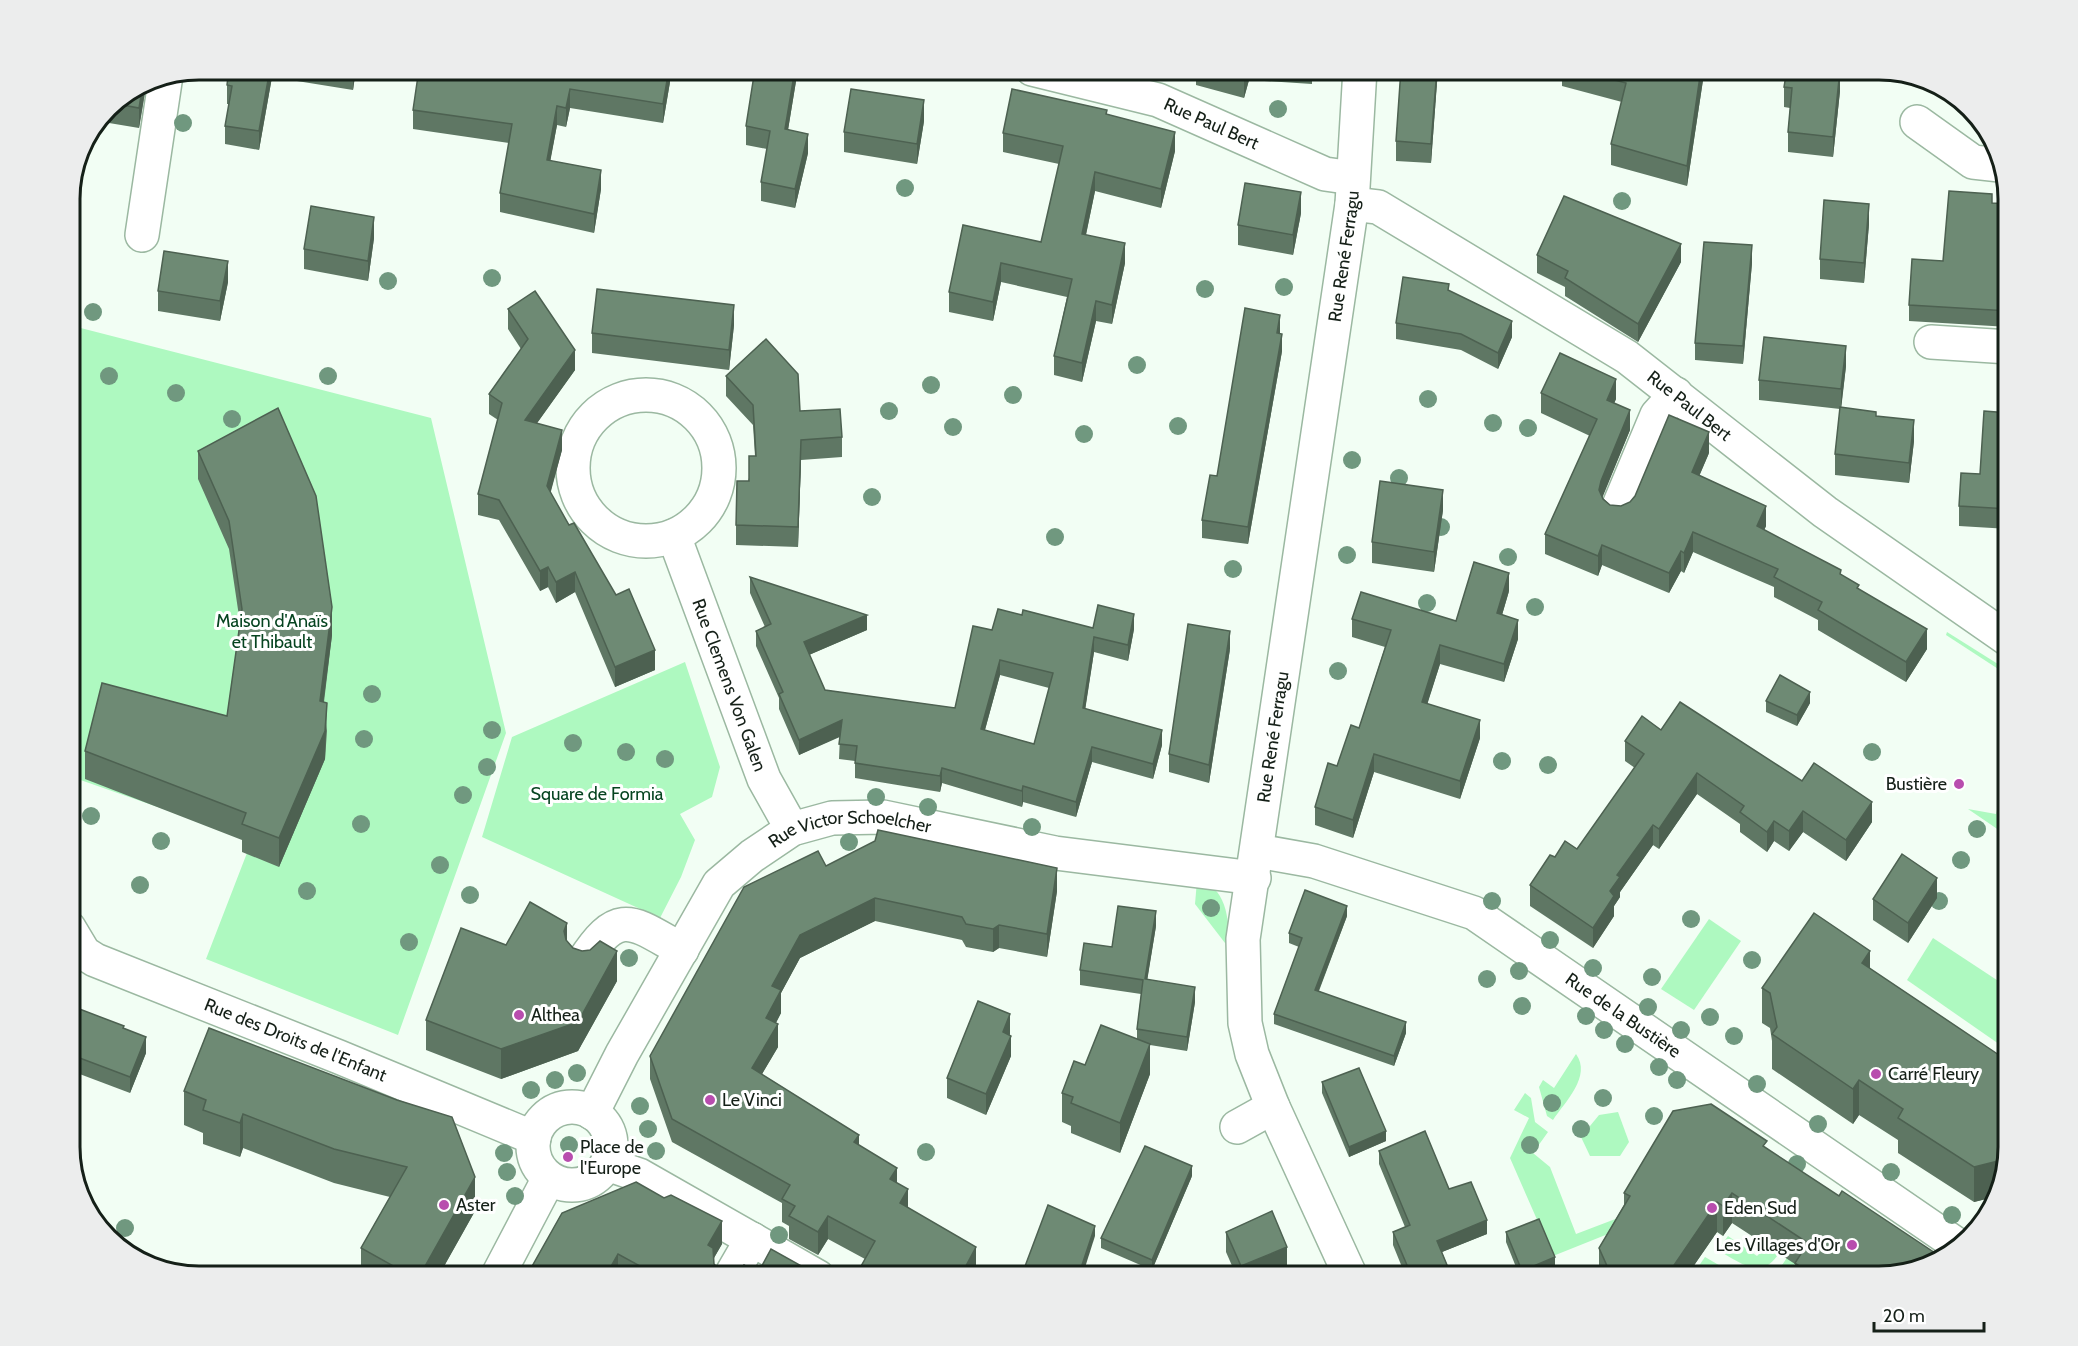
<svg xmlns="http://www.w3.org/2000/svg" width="2078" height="1346" font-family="Cabin,sans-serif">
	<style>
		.green { fill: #aef9c0 }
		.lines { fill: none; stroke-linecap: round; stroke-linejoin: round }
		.minor-casing { stroke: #9bb8a1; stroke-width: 36 }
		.minor { stroke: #fff; stroke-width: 33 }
		.tree { fill: #70987f }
		.wall { fill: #5f7764; fill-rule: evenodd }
		.shaded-wall { fill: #4d6151 }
		.building { fill: #6e8a74; stroke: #4d6151; stroke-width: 1.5; fill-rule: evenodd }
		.poi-dot { fill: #b84dae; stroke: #fff; stroke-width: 2 }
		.labels { text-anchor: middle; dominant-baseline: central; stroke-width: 6; stroke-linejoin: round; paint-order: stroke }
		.street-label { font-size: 18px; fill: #152018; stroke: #fff }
		.park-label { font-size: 18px; fill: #064420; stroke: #fff }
		.poi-label { font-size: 18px; fill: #152018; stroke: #fff; text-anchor: start }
		.rim { fill: none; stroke: #152018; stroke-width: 3 }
	</style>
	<rect width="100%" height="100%" fill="#f2fef4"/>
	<!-- green -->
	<g class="green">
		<path d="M69 325 431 418 506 733 398 1035 206 959 252 840 69 776Z"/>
		<path d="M1947 632 2009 671V676L1946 635Z"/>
		<path d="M685 662 720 767 712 797 680 814 695 840 681 877 660 918 482 837 512 737Z"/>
		<path d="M2009 760V809L2001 822 2009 829V837L1968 809 1996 814Z"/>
		<path d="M1197 881C1226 885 1229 919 1229 943H1225L1195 904Z"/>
		<path d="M1709 919 1741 941 1694 1010 1661 989Z"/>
		<path d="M1933 938 2009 988V1051L1907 980Z"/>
		<path d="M1576 1054C1592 1076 1565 1102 1553 1120L1547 1116 1539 1087 1543 1080 1554 1088Z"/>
		<path d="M1525 1093 1531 1098 1535 1122 1548 1132 1533 1153 1550 1167 1576 1234 1618 1218 1608 1234 1553 1256 1510 1158 1529 1118 1514 1110Z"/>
		<path d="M1618 1112 1629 1142 1620 1156H1590L1581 1137 1599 1115Z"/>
		<path d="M1788 1221 1797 1226C1768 1270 1768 1282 1718 1250L1728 1236 1757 1256 1764 1249 1769 1250Z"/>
		<path d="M1797 1243 1809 1250 1791 1277H1774Z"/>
		<path d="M1705 1257 1736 1275 1738 1277H1691Z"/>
	</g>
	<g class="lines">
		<defs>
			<g id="minor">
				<path id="s1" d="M1032 69 1158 100 1325 174 1353 178"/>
				<path d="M1917 122 1973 162 2000 165"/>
				<path id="s2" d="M1352 204 1378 207 1627 357 1825 512 2009 640"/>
				<path d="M142 235 166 75"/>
				<path d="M1931 342 2009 347"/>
				<circle cx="646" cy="468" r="73"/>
				<path d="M1618 508 1657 415 1676 394"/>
				<path id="s3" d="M674 536 764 779 792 829"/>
				<path id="s4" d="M1258 851 1314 861 1474 913 1959 1246"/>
				<path id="s5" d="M69 928 84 953 95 960 339 1057 534 1138"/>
				<path d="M583 962C619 906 632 922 682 950"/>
				<circle cx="572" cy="1146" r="39"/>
				<path id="s6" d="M592 1113 622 1054 719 884 752 856 792 829 832 818 883 817 1055 853 1254 878"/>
				<path d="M1237 1127 1273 1107"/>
				<path d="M607 1164 639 1175 818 1277"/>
				<path d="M497 1277 549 1178"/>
				<path d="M730 1277 752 1239"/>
				<path id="s7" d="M1351 1277 1273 1107 1252 1054 1245 1023 1243 939 1352 204 1360 69"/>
			</g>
		</defs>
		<!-- minor casing -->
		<use href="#minor" class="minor-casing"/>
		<!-- minor -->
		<use href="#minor" class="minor"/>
	</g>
	<!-- trees -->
	<g class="tree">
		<circle cx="1278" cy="109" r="9"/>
		<circle cx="183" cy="123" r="9"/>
		<circle cx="905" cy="188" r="9"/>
		<circle cx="1622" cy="201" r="9"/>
		<circle cx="492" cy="278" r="9"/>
		<circle cx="388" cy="281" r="9"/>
		<circle cx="1284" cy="287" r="9"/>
		<circle cx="1205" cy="289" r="9"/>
		<circle cx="93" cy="312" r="9"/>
		<circle cx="1137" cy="365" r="9"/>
		<circle cx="109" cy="376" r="9"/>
		<circle cx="328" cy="376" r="9"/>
		<circle cx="931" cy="385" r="9"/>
		<circle cx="176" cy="393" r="9"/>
		<circle cx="1013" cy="395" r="9"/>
		<circle cx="1428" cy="399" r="9"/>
		<circle cx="889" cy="411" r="9"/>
		<circle cx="232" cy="419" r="9"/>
		<circle cx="1493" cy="423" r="9"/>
		<circle cx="1178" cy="426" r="9"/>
		<circle cx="953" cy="427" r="9"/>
		<circle cx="1528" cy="428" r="9"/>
		<circle cx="1084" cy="434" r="9"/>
		<circle cx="1352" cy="460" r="9"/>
		<circle cx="1399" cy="478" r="9"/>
		<circle cx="872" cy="497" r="9"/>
		<circle cx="1441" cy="527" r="9"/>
		<circle cx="1055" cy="537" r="9"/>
		<circle cx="1347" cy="555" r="9"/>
		<circle cx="1508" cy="557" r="9"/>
		<circle cx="1233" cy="569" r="9"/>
		<circle cx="1427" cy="603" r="9"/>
		<circle cx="1535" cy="607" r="9"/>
		<circle cx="1338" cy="671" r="9"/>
		<circle cx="372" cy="694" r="9"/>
		<circle cx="492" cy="730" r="9"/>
		<circle cx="364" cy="739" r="9"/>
		<circle cx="573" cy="743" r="9"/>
		<circle cx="626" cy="752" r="9"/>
		<circle cx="1872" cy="752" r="9"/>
		<circle cx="665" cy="759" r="9"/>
		<circle cx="1502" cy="761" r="9"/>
		<circle cx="1548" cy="765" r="9"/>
		<circle cx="487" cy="767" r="9"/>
		<circle cx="463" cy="795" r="9"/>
		<circle cx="876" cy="797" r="9"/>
		<circle cx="928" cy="807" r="9"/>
		<circle cx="91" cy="816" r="9"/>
		<circle cx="361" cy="824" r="9"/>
		<circle cx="1032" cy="827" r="9"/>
		<circle cx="1977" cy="829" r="9"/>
		<circle cx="161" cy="841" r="9"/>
		<circle cx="849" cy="842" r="9"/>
		<circle cx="1961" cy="860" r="9"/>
		<circle cx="440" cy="865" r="9"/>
		<circle cx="140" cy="885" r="9"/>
		<circle cx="307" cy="891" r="9"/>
		<circle cx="470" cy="895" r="9"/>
		<circle cx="1492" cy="901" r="9"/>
		<circle cx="1939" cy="901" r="9"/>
		<circle cx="1211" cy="908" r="9"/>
		<circle cx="1691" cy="919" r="9"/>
		<circle cx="1550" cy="940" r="9"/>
		<circle cx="409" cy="942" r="9"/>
		<circle cx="629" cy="958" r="9"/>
		<circle cx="1752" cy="960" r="9"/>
		<circle cx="1593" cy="968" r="9"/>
		<circle cx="1519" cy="971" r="9"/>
		<circle cx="1652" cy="977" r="9"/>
		<circle cx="1487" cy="979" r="9"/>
		<circle cx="1522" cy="1006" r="9"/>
		<circle cx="1648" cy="1007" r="9"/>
		<circle cx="1586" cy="1016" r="9"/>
		<circle cx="1710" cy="1017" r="9"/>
		<circle cx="1604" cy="1030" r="9"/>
		<circle cx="1681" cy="1030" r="9"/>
		<circle cx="1734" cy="1036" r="9"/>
		<circle cx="1625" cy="1044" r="9"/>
		<circle cx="1659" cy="1067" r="9"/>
		<circle cx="577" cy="1073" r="9"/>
		<circle cx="555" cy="1080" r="9"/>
		<circle cx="1677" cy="1080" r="9"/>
		<circle cx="1757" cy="1084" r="9"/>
		<circle cx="531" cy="1090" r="9"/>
		<circle cx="1603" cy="1098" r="9"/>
		<circle cx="1552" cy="1103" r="9"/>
		<circle cx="640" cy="1106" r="9"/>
		<circle cx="1654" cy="1116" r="9"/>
		<circle cx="1818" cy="1124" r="9"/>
		<circle cx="648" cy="1129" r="9"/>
		<circle cx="1581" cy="1129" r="9"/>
		<circle cx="569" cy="1145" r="9"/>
		<circle cx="1530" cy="1145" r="9"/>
		<circle cx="656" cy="1151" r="9"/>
		<circle cx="926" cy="1152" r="9"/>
		<circle cx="504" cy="1153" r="9"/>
		<circle cx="1797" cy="1164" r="9"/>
		<circle cx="507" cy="1172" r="9"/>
		<circle cx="1891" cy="1172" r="9"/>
		<circle cx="515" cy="1196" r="9"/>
		<circle cx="1952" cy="1215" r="9"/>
		<circle cx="125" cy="1228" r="9"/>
		<circle cx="779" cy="1235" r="9"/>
	</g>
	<!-- wall -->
	<g class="wall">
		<path d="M198 69H356L353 90 272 77 259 150 225 144V126L229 104H227V85L228 77 195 72V70Z"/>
		<path d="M670 69V82L663 123 570 108 566 127 557 125 550 161 601 189 594 233 500 212V193L509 143 413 129V110L507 72Z"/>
		<path d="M798 69 788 130 808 153 795 208 761 201V182L767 149 746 145V126Z"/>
		<path d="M1164 69H1312V84L1249 80 1244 98 1196 85V80Z"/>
		<path d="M1401 69H1438L1431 163 1396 161V141Z"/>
		<path d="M1562 69H1703V80L1687 186 1611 165V144L1622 102 1562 86Z"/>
		<path d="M1787 69H1834L1840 91 1833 157 1788 152V132L1790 108 1784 107V87Z"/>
		<path d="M147 80 139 128 97 121 107 107Z"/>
		<path d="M1107 114 1175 151 1161 208 1095 191 1086 235 1125 263 1112 324 1096 321 1082 382 1054 375V356L1067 297 1001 282 993 321 949 312V292L963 225 1041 242 1059 164 1003 152V133Z"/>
		<path d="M924 121 917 164 844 152V132Z"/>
		<path d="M1992 203 2009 204V327L1909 321V305L1943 261Z"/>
		<path d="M1301 213 1293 255 1238 245V225Z"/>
		<path d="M1869 224 1864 283 1820 279V259Z"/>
		<path d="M374 238 368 281 304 269V249Z"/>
		<path d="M1537 255 1681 262 1638 342 1565 296V287L1537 273Z"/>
		<path d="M1752 263 1743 364 1695 360V343Z"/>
		<path d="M228 282 220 321 158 311V291Z"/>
		<path d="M1449 290 1512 337 1498 369 1461 350 1396 339V323Z"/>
		<path d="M508 309 575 370 537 423 562 450 550 493 655 670 615 687 575 592 556 603 548 587 540 591 499 520 478 515V494L498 420 489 414V394L521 349 508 329Z"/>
		<path d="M734 325 729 370 592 353V333Z"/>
		<path d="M1280 333 1282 351 1248 544 1202 538V520L1217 476Z"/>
		<path d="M1846 366 1841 407 1876 416 1914 441 1909 483 1835 475V454L1840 409 1759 400V380Z"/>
		<path d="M726 376 800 411 842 437V457L801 460 798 547 736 545V525L755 456 753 425 726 396Z"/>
		<path d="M1541 393 1616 399 1614 403 1630 430 1602 497 1610 505 1621 506 1630 502 1709 453 1699 476 1766 526 1764 530 1841 575 1927 649 1906 682 1818 630V620L1774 597V587L1693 552 1684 573 1681 571 1669 593 1602 565 1598 576 1545 554V534L1590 436 1541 413Z"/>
		<path d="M2009 413V529L1959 526V506L1980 474Z"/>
		<path d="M198 451 332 635 324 702 327 731 325 759 279 867 242 852V840L85 779V751L227 716 240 623 229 549 198 479Z"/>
		<path d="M1443 510 1434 572 1372 563V542Z"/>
		<path d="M750 577 867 630 809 655 825 690 955 708 992 630 1022 615 1093 628 1134 629 1128 661 1094 652 1085 709 1162 745 1153 779 1092 762 1076 817 1023 802 1022 807 942 783 940 792 855 778V761L839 759 840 736 799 755 779 709V698L756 646V631L765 627 750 593ZM1000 675 1049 688 1034 744 985 730Z"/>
		<path d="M1509 591 1502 615 1518 639 1504 682 1440 664 1427 704 1480 738 1460 799 1374 772 1353 838 1315 825V807L1337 766 1359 728 1385 647 1352 637V619L1456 621Z"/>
		<path d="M1230 649 1209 783 1169 772V754Z"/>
		<path d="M1766 701 1810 703 1797 726 1766 712Z"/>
		<path d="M1661 730 1802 781 1872 822 1846 861 1803 832 1789 851 1774 841 1767 852 1740 832V824L1697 794 1659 849 1653 845 1620 892V897L1614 906V916L1593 948 1530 906V885L1555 857 1577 849 1635 768 1625 761V741Z"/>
		<path d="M826 866 1057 891 1047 957 999 948 993 952 966 947 962 940 875 921 800 958 781 993V1013L776 1023 778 1047 762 1074 859 1145 897 1183 908 1208 976 1270 865 1259 828 1239 818 1255 789 1239V1226L782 1222V1203L672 1142 650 1079V1056Z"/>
		<path d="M1937 898 1908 943 1873 920V899Z"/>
		<path d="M1347 916 1319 991 1406 1033 1394 1066 1274 1024V1014L1299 947 1289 943V933Z"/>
		<path d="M1156 926 1147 980 1195 1002 1187 1051 1150 1045V1074L1120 1153 1071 1133V1126L1062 1122V1093L1085 1065 1137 1039V1029L1141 994 1080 985V970L1112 947Z"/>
		<path d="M567 941 573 948 582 951 617 981 578 1051 501 1079 426 1050V1020L506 945Z"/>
		<path d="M1870 969 2009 1148 1994 1197 1974 1202 1898 1153V1140L1859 1115 1853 1124 1772 1069V1041L1770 1028 1762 1023V988Z"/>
		<path d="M69 1005 124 1029 146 1053 130 1093 69 1070Z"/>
		<path d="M209 1028 475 1211 438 1277H361V1248L390 1197 334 1183 243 1148 240 1157 203 1144V1133L184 1125V1091Z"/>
		<path d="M1010 1034 1011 1056 986 1115 947 1098V1078Z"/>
		<path d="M1322 1082 1386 1141 1349 1157 1322 1093Z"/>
		<path d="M1767 1148 1880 1277H1795V1264L1732 1223 1723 1236 1717 1232 1686 1277H1599V1248L1624 1205V1193Z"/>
		<path d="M1379 1151 1449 1189 1487 1234 1442 1252 1452 1277H1406L1393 1245V1232L1405 1227 1379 1164Z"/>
		<path d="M1192 1176 1152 1270 1101 1248V1238Z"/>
		<path d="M562 1213 722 1244 714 1258V1264L720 1270 729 1273H758L821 1277H526Z"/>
		<path d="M1226 1232 1287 1267 1264 1277H1237L1226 1252Z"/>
		<path d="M1506 1232 1555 1268 1533 1277H1520L1506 1242Z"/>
	</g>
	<!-- shaded-wall -->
	<g class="shaded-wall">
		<path d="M270 69H272V77L259 150V131Z"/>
		<path d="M353 69H356L353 90Z"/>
		<path d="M669 69H670V82L663 123V104Z"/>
		<path d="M795 69H798L785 148V129Z"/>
		<path d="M1244 69H1249V80L1244 98Z"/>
		<path d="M1437 69H1438L1431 163V144Z"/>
		<path d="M1701 69H1703V80L1687 186V166Z"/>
		<path d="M1840 70V91L1833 157V137Z"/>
		<path d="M147 80 139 128V108L143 83Z"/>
		<path d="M570 89V108L566 127V108Z"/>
		<path d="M924 100V121L917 164V144Z"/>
		<path d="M557 106V125L547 179V160Z"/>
		<path d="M1175 132V151L1161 208V189Z"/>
		<path d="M808 134V153L795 208V189Z"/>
		<path d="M601 170V189L594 233V214Z"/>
		<path d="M1095 172V191L1082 253V234Z"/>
		<path d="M1301 192V213L1293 255V235Z"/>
		<path d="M1869 204V224L1864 283V263Z"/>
		<path d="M374 217V238L368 281V261Z"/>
		<path d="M1125 243V263L1112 324V305Z"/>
		<path d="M1681 244V262L1638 342V324Z"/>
		<path d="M1752 245V263L1743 364V346Z"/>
		<path d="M228 261V282L220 321V301Z"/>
		<path d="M1001 263V282L993 321V302Z"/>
		<path d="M1096 301V321L1082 382V363Z"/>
		<path d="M734 305V325L729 370V350Z"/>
		<path d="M1280 315V333H1277Z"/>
		<path d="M1512 321V337L1498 369V353Z"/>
		<path d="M1282 334V351L1248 544V527Z"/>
		<path d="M1846 346V366L1841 410V389Z"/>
		<path d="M575 350V370L525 440V420Z"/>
		<path d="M1616 379V399L1607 420V400Z"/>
		<path d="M1630 410V430L1601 501 1599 490 1601 481Z"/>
		<path d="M1914 420V441L1909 483V463Z"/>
		<path d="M562 430V450L547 506V486Z"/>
		<path d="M1709 432V453L1692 493V472Z"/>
		<path d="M801 440V460L798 547V527Z"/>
		<path d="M1443 490V510L1434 572V552Z"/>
		<path d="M1766 506V526L1757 546V526Z"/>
		<path d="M1693 532V552L1684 573V553Z"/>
		<path d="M1602 545V565L1598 576V556Z"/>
		<path d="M1681 551V571L1669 593V573Z"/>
		<path d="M548 567V587L540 591V571Z"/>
		<path d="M575 572V592L556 603V582Z"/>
		<path d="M1509 573V591L1497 632V613Z"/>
		<path d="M332 607V635L320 729V701Z"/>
		<path d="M1134 614V629L1128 661V645Z"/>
		<path d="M867 615V630L804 657V642Z"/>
		<path d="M1518 620V639L1504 682V664Z"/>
		<path d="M1927 629V649L1906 682V662Z"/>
		<path d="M1230 631V649L1209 783V765Z"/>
		<path d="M1094 637V652L1083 724V708Z"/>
		<path d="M1440 645V664L1422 721V702Z"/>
		<path d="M655 650V670L615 687V667Z"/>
		<path d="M1000 660V675L981 744V729Z"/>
		<path d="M1810 692V703L1797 726V715Z"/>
		<path d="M327 703 325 759 279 867V838Z"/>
		<path d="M842 720V736L799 755V740Z"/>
		<path d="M1480 720V738L1460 799V781Z"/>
		<path d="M1162 730V745L1153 779V764Z"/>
		<path d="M1092 747V762L1076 817V802Z"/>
		<path d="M1374 754V772L1353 838V820Z"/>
		<path d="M942 768V783L940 792V776Z"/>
		<path d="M1697 773V794L1659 849V829Z"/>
		<path d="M1023 786V802L1022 807V791Z"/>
		<path d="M1872 802V822L1846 861V840Z"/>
		<path d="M1803 811V832L1789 851V831Z"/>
		<path d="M1774 821V841L1767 852V832Z"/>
		<path d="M1653 825V845L1620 892V897L1614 906V916L1593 948V928L1617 875Z"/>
		<path d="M1057 868V891L1047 957V934Z"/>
		<path d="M1937 878V898L1908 943V923Z"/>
		<path d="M875 898V921L800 958 781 993V1013L766 1041V1018L772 986 800 935Z"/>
		<path d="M1347 906V916L1315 1000V990Z"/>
		<path d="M1156 911V926L1145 994V979Z"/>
		<path d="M567 923V952L564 931Z"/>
		<path d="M999 925V948L993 952V929Z"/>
		<path d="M617 951V981L578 1051 501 1079V1049Z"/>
		<path d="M1870 951V986L1862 963Z"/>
		<path d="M1195 987V1002L1187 1051V1037Z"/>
		<path d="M1010 1014V1034L1003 1053V1032Z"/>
		<path d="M1406 1022V1033L1394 1066V1056Z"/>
		<path d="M778 1024V1047L752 1091V1068Z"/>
		<path d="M1011 1036V1056L986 1115V1094Z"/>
		<path d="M146 1037V1053L130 1093V1077Z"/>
		<path d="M1150 1044V1074L1120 1153V1123Z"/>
		<path d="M1859 1080V1115L1853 1124V1089Z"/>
		<path d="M243 1114V1148L240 1157V1123Z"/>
		<path d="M1386 1131V1141L1349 1157V1147Z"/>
		<path d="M859 1135V1158L854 1142Z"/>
		<path d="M2006 1159 1994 1197 1974 1202V1167Z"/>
		<path d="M1192 1166V1176L1152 1270V1260Z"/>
		<path d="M897 1168V1191L890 1179Z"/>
		<path d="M475 1177V1211L438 1277H419Z"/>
		<path d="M908 1189V1212L900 1203Z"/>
		<path d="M1732 1193V1223L1723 1236V1206Z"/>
		<path d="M1717 1202V1232L1686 1277H1668V1274Z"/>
		<path d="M828 1216V1239L818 1255V1232Z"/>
		<path d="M1487 1220V1234L1437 1254V1241Z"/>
		<path d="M722 1221V1244L708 1268V1245Z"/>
		<path d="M1095 1226V1236L1082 1277H1078Z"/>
		<path d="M976 1247V1270L972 1277H960Z"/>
		<path d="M1287 1247V1267L1264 1277H1241V1266Z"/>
		<path d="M618 1254V1277H605Z"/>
		<path d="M1555 1257V1268L1533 1277H1522V1271Z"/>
		<path d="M1661 1270V1277H1656Z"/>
	</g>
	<!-- building -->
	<g class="building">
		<path d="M229 69H270L259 131 225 126 232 86 227 85Z"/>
		<path d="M337 69H353V71Z"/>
		<path d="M419 69H486L507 72V69H669L663 104 570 89 566 108 557 106 547 160 601 170 594 214 500 193 512 124 413 110Z"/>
		<path d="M755 69H795L785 129 808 134 795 189 761 182 770 131 746 126Z"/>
		<path d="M1401 69H1437L1431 144 1396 141Z"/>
		<path d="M1573 69H1701L1687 166 1611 144 1626 83Z"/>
		<path d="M1787 69H1832V70H1840L1833 137 1788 132 1792 88 1784 87Z"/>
		<path d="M143 83 139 108 112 103Z"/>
		<path d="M851 89 924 100 917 144 844 132Z"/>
		<path d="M1012 89 1107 110 1106 114 1175 132 1161 189 1095 172 1082 234 1125 243 1112 305 1096 301 1082 363 1054 356 1072 279 1001 263 993 302 949 292 963 225 1041 242 1063 146 1003 133Z"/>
		<path d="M1245 183 1301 192 1293 235 1238 225Z"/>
		<path d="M1949 191 1992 194V203L2009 204V311L1909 305 1912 259 1943 261Z"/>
		<path d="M1564 196 1681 244 1638 324 1565 278 1568 271 1537 255Z"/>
		<path d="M1824 200 1869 204 1864 263 1820 259Z"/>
		<path d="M311 206 374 217 368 261 304 249Z"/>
		<path d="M1704 242 1752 245 1743 346 1695 343Z"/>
		<path d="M164 251 228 261 220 301 158 291Z"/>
		<path d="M1403 277 1449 284 1448 290 1512 321 1498 353 1461 334 1396 323Z"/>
		<path d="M597 289 734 305 729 350 592 333Z"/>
		<path d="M535 291 575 350 525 420 562 430 547 486 569 525 574 523 616 595 629 589 655 650 615 667 575 572 556 582 548 567 540 571 499 500 478 494 502 403 489 394 528 339 508 309Z"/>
		<path d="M1245 308 1280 315 1277 333 1282 334 1248 527 1202 520 1210 475 1217 476Z"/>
		<path d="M1764 337 1846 346 1841 389 1759 380Z"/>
		<path d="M766 339 798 374 800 411 840 409 842 437 801 440 798 527 736 525 737 481H749V456H756L753 405 726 376Z"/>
		<path d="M1560 353 1616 379 1607 400 1630 410 1601 481 1599 490 1603 499 1610 505 1621 506 1630 502 1635 496 1669 415 1709 432 1692 472 1766 506 1757 526 1841 570 1840 574 1859 585 1857 588 1927 629 1906 662 1818 610 1822 602 1774 577 1778 569 1693 532 1684 553 1681 551 1669 573 1602 545 1598 556 1545 534 1597 419 1541 393Z"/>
		<path d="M1840 407 1876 412V416L1914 420 1909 463 1835 454Z"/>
		<path d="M278 408 316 496 332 607 320 701 327 703 325 731 279 838 242 824 246 813 85 751 102 683 227 716 242 609 229 521 198 451Z"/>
		<path d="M1984 411 2009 413V509L1959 506 1961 473 1980 474Z"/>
		<path d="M1380 481 1443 490 1434 552 1372 542Z"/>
		<path d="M1474 562 1509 573 1497 613 1518 620 1504 664 1440 645 1422 702 1480 720 1460 781 1374 754 1353 820 1315 807 1328 763 1337 766 1351 725 1359 728 1391 630 1352 619 1361 592 1456 621Z"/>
		<path d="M750 577 867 615 804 642 825 690 955 708 973 626 992 630 998 609 1022 615 1023 610 1093 628 1098 605 1134 614 1128 645 1094 637 1083 708 1162 730 1153 764 1092 747 1076 802 1023 786 1022 791 942 768 940 776 855 763 857 746 839 744 842 720 799 740 779 694 783 692 756 631 771 624ZM1000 660 1053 673 1034 744 981 729Z"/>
		<path d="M1188 624 1230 631 1209 765 1169 754Z"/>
		<path d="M1780 675 1810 692 1797 715 1766 701Z"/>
		<path d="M1680 702 1802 781 1814 763 1872 802 1846 840 1803 811 1789 831 1774 821 1767 832 1740 812 1744 806 1697 773 1659 829 1653 825 1617 875 1620 877 1610 891 1614 896 1593 928 1530 885 1550 855 1555 857 1565 841 1577 849 1644 754 1625 741 1642 716 1661 730Z"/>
		<path d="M878 830 1057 868 1047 934 999 925 993 929 966 924 962 917 875 898 800 935 772 986 781 990 766 1018 778 1024 752 1068 859 1135 854 1142 897 1168 890 1179 908 1189 900 1203 976 1247 960 1277H855L875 1241 828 1216 818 1232 789 1216 795 1206 782 1199 790 1185 672 1119 650 1056 744 887 818 851 826 866 875 841Z"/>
		<path d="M1902 854 1937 878 1908 923 1873 899Z"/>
		<path d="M1305 890 1347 906 1315 990 1406 1022 1394 1056 1274 1014 1302 938 1289 933Z"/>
		<path d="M530 902 567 923 564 931 566 940 573 948 582 951 590 950 600 941 617 951 578 1022 501 1049 426 1020 461 928 506 945Z"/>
		<path d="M1118 906 1156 911 1145 979 1195 987 1187 1037 1137 1029 1143 980 1080 970 1084 943 1112 947Z"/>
		<path d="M1814 913 1870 951 1862 963 2002 1057 2009 1044V1148L2006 1159 1974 1167 1898 1118 1903 1109 1859 1080 1853 1089 1772 1034 1777 1027 1770 993 1762 988Z"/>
		<path d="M978 1001 1010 1014 1003 1032 1011 1036 986 1094 947 1078Z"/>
		<path d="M69 1005 124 1026 123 1028 146 1037 130 1077 69 1054Z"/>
		<path d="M1101 1025 1150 1044 1120 1123 1071 1103 1073 1097 1062 1093 1074 1061 1085 1065Z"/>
		<path d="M209 1028 397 1100 452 1117 475 1177 419 1277H413L361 1248 407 1167 334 1149 243 1114 240 1123 203 1110 206 1100 184 1091Z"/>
		<path d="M1359 1068 1386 1131 1349 1147 1322 1082Z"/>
		<path d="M1711 1104 1767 1141 1763 1146 1839 1196 1842 1191 1941 1257 1942 1260 1880 1277H1816L1795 1263 1808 1243 1732 1193 1723 1206 1717 1202 1668 1274 1661 1270 1656 1277H1629L1625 1274 1618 1277H1612L1599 1248 1630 1196 1624 1193 1673 1111Z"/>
		<path d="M1425 1131 1449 1189 1471 1182 1487 1220 1437 1241 1452 1277H1412L1393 1232 1410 1225 1379 1151Z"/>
		<path d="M1145 1146 1192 1166 1152 1260 1101 1238Z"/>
		<path d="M636 1182 664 1198 671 1195 722 1221 708 1245 713 1248 714 1264 720 1270 729 1273 739 1270 744 1265 758 1273 771 1249 821 1277H660L618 1254 605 1277H526L562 1213Z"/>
		<path d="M1048 1205 1095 1226 1078 1277H1021Z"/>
		<path d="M1272 1211 1287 1247 1241 1266 1226 1232Z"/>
		<path d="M1539 1219 1555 1257 1522 1271 1506 1232Z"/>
	</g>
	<!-- markers -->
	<g class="poi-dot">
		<circle cx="1959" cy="784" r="6"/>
		<circle cx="519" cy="1015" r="6"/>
		<circle cx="1876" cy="1074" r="6"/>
		<circle cx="710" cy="1100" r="6"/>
		<circle cx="568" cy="1157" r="6"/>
		<circle cx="444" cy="1205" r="6"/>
		<circle cx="1712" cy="1208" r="6"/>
		<circle cx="1852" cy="1245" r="6"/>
	</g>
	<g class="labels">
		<!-- street labels -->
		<g class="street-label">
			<text stroke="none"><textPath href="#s1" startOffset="188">Rue Paul Bert</textPath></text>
			<text stroke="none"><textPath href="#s7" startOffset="1050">Rue René Ferragu</textPath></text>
			<text stroke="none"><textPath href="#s2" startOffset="396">Rue Paul Bert</textPath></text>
			<text stroke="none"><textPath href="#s3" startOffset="159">Rue Clemens Von Galen</textPath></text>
			<text stroke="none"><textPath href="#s7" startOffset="564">Rue René Ferragu</textPath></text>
			<text stroke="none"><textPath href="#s6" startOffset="411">Rue Victor Schoelcher</textPath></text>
			<text stroke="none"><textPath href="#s4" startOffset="406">Rue de la Bustière</textPath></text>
			<text stroke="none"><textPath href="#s5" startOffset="258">Rue des Droits de l'Enfant</textPath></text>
		</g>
		<!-- park labels -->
		<g class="park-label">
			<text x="272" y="621">Maison d'Anaïs<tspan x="272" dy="21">et Thibault</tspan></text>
			<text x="597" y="794">Square de Formia</text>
		</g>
		<!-- poi labels -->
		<g class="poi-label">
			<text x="1947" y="784" text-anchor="end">Bustière</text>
			<text x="531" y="1015">Althea</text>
			<text x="1888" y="1074">Carré Fleury</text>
			<text x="722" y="1100">Le Vinci</text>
			<text x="580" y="1147">Place de<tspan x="580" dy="21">l'Europe</tspan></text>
			<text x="456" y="1205">Aster</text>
			<text x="1724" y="1208">Eden Sud</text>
			<text x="1840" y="1245" text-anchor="end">Les Villages d'Or</text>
		</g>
	</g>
	<!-- crop -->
	<path d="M0 0H2078V1346H0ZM199 80H1879A119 119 0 0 1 1998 199V1147A119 119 0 0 1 1879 1266H199A119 119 0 0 1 80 1147V199A119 119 0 0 1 199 80Z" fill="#eceded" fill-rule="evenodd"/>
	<path class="rim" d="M199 80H1879A119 119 0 0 1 1998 199V1147A119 119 0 0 1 1879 1266H199A119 119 0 0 1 80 1147V199A119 119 0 0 1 199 80Z"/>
	<!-- scale -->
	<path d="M1874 1322v9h110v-9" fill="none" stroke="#152018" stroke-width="3"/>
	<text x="1883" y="1322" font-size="18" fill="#152018" stroke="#ffffff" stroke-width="4.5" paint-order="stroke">20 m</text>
</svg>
